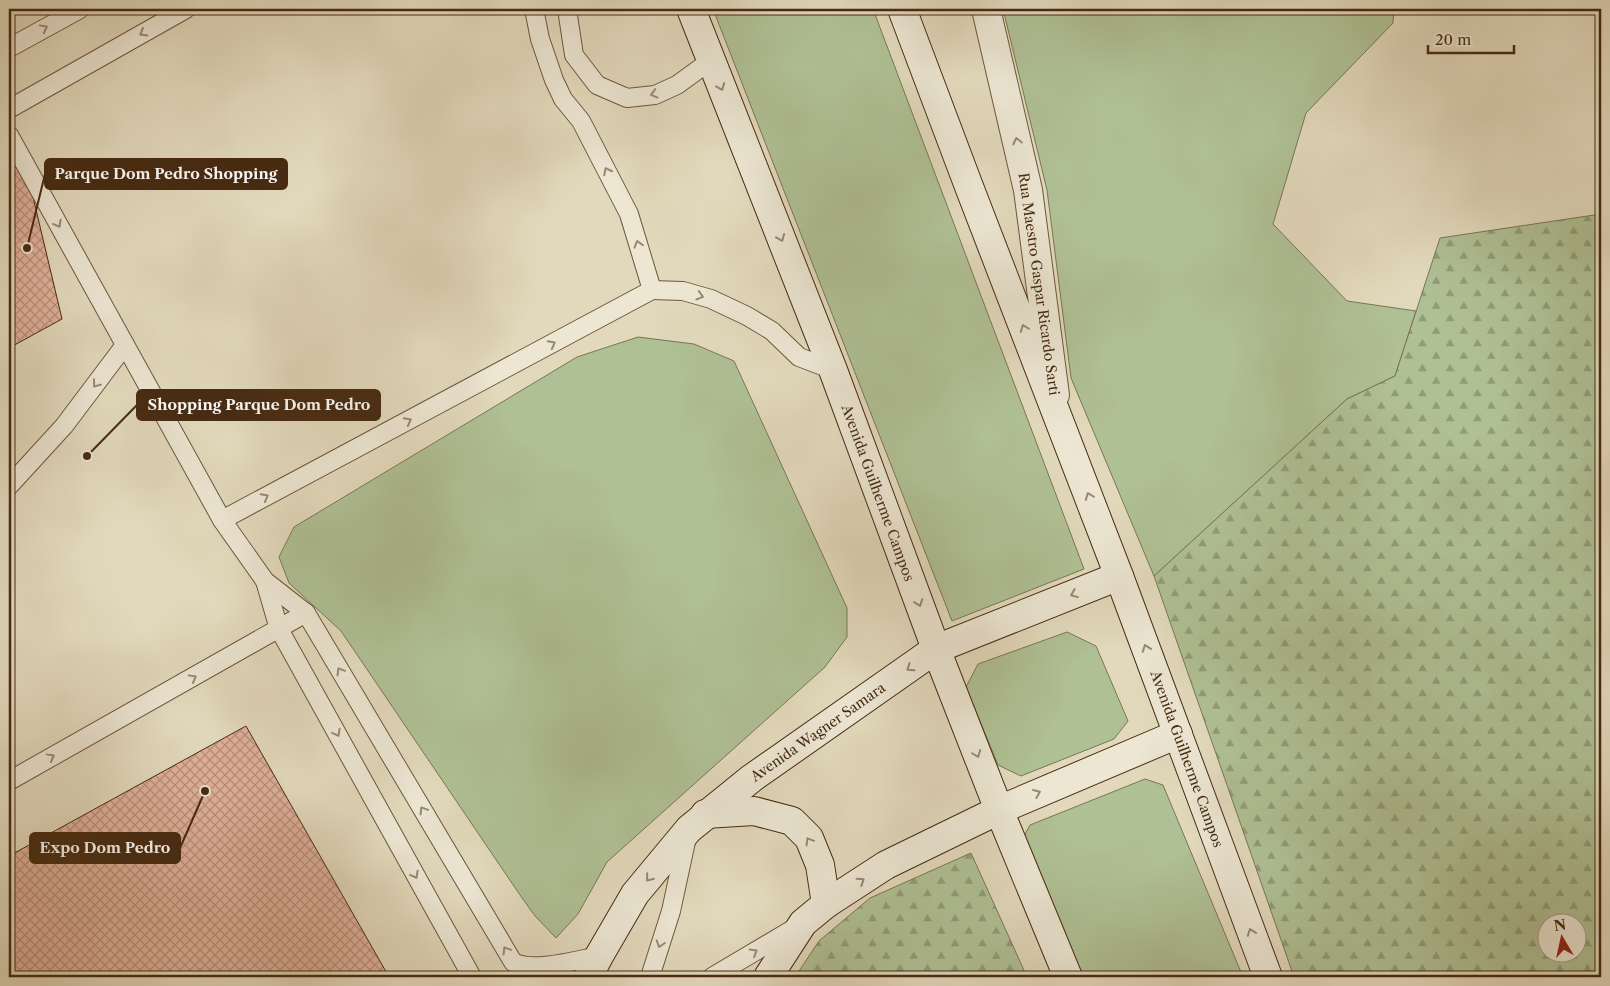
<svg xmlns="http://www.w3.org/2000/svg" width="1610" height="986" font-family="'Libre Caslon Text',serif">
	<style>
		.grass { fill: #afc094; stroke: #7a7653 }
		.forest { fill: url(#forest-firs); stroke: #7a7653; fill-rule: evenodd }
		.building { fill: url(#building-cross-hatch); stroke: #462b12 }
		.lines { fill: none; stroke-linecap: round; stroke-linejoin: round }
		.service-casing { stroke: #6d563c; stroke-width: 20 }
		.tertiary-casing { stroke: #6d563c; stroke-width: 30 }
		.secondary-casing { stroke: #462b12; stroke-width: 30 }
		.service { stroke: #ece6d3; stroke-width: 18 }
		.tertiary { stroke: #ece6d3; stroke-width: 28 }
		.secondary { stroke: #ece6d3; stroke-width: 28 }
		.oneway { stroke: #998872 }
		.labels { text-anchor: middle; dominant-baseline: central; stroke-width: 5; stroke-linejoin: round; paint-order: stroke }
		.street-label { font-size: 14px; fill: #462b12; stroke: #ece6d3 }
		.leader { fill: none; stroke: #462b12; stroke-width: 2 }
		.callout-dot { fill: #462b12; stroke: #ece6d3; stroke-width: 2 }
		.callout { fill: #462b12; stroke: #462b12; stroke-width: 2 }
		.callout-label { font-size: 15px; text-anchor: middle; font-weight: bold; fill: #fff }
	</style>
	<defs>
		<pattern id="forest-firs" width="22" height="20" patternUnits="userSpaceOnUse" patternTransform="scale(1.25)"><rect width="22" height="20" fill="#afc094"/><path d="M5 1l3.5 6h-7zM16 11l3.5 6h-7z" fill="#909c77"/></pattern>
		<pattern id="building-cross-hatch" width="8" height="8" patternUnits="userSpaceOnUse" patternTransform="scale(1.25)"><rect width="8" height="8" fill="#e0b099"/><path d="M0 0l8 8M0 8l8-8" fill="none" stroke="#b78f7b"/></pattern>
	</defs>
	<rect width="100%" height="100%" fill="#e2d9bc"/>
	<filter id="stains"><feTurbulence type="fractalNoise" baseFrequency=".004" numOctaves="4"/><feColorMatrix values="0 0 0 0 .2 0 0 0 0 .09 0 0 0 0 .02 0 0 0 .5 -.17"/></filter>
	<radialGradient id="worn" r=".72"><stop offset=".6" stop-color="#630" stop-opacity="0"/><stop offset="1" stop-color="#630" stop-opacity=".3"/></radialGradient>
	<!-- grass -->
	<g class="grass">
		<path d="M713 9H873L1084 569 952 621Z"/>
		<path d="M1003 9H1394L1393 23 1306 113 1273 224 1347 301 1416 311 1395 376 1347 399 1154 576 1071 378 1047 190Z"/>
		<path d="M638 337 694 344 734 361 847 608V637L825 667 607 862 578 914 556 938 535 916 520 895 341 631 289 583 279 557 294 527 577 357Z"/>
		<path d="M1067 632 1096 646 1128 721 1114 739 1021 776 998 765 966 687 978 664Z"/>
		<path d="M1145 779 1163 785 1243 977H1080L1024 836 1030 825Z"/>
	</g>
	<!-- forest -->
	<g class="forest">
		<path d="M1601 214V977H1294L1154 576 1347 399 1395 376 1440 238ZM1548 924H1578V954H1548Z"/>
		<path d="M971 853 1027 977H795L819 941 870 898Z"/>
	</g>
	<!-- building -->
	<g class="building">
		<path d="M9 145 28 176 62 319 9 348Z"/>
		<path d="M246 726 389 977H9V856Z"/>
	</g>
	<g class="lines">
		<defs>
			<g id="service">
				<path d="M567 9 574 55 597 85 627 98 655 95 677 85 710 61"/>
				<path d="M9 48 80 9"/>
				<path d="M9 109 186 9"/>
				<path d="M9 135 222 520 265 581 306 613 513 962C533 973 577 960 599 956"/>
				<path d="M652 290 683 291 711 299 747 316 772 331 799 357 833 370"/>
				<path d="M9 486 64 426 125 345"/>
				<path d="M222 520 652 290 629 214 581 121 563 99 554 80 540 39 534 9"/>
				<path d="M265 581 279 629 472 977"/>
				<path d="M9 781 306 613"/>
				<path d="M650 977 671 911 687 837"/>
				<path d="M712 977 798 926"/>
			</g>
			<path id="tertiary" d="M986 9 1028 190 1055 395"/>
			<g id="secondary">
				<path d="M691 9 833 370 936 649 999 810 1068 977"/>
				<path d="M902 9 968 184 1119 576 1268 977"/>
				<path d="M705 814 754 811 792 821 809 838 820 865 826 904"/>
				<path d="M588 977 599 956 635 894 689 829 752 778 936 649 1119 576"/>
				<path d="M768 977 803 923 826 904 886 865 999 810 1178 734"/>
			</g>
		</defs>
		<!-- service casing -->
		<use href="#service" class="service-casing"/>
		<!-- tertiary casing -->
		<use href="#tertiary" class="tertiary-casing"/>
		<!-- secondary casing -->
		<use href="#secondary" class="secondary-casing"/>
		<!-- service -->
		<use href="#service" class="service"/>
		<!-- tertiary -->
		<use href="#tertiary" class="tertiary"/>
		<!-- secondary -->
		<use href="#secondary" class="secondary"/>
	</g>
	<!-- one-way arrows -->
	<defs><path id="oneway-chevron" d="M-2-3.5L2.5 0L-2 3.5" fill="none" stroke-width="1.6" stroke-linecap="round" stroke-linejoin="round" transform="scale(1.25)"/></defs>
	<g class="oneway">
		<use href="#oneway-chevron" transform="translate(44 28) rotate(-29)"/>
		<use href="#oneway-chevron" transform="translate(143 33) rotate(150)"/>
		<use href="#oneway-chevron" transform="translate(721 87) rotate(68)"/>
		<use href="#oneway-chevron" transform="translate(654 94) rotate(165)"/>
		<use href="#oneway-chevron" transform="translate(1017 141) rotate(-103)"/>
		<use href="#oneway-chevron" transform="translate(607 171) rotate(-117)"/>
		<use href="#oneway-chevron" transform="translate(58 224) rotate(61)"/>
		<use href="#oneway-chevron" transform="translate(781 238) rotate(68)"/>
		<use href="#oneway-chevron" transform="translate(638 244) rotate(-107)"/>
		<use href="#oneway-chevron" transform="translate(700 296) rotate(16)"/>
		<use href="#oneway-chevron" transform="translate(1024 328) rotate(-111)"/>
		<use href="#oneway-chevron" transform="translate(552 344) rotate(-28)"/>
		<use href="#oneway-chevron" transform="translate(96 384) rotate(127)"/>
		<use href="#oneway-chevron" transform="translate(408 421) rotate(-28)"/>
		<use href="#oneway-chevron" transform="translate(1089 496) rotate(-111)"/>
		<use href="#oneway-chevron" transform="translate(265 497) rotate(-28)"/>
		<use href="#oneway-chevron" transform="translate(1074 594) rotate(158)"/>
		<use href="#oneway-chevron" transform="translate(919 603) rotate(70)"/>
		<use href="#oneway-chevron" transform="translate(1146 648) rotate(-110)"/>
		<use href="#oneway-chevron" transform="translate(910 668) rotate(145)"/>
		<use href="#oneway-chevron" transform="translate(340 671) rotate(-121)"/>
		<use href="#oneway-chevron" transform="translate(193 678) rotate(-29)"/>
		<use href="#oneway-chevron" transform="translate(337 733) rotate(61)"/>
		<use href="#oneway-chevron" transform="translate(977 754) rotate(69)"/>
		<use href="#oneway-chevron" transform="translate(51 757) rotate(-29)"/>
		<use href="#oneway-chevron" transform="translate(1037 793) rotate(-23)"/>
		<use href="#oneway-chevron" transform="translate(423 810) rotate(-121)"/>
		<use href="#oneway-chevron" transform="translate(809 841) rotate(-121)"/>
		<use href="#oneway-chevron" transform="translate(415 875) rotate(61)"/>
		<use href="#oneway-chevron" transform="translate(649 878) rotate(129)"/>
		<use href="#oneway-chevron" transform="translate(861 881) rotate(-33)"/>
		<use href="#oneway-chevron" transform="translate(1251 932) rotate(-110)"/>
		<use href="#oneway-chevron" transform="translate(660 944) rotate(108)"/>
		<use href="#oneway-chevron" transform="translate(506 950) rotate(-121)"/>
		<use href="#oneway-chevron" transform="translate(754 952) rotate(-31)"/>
	</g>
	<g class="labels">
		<!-- street labels -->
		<g class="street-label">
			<text transform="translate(1039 284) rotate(82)">Rua Maestro Gaspar Ricardo Sarti</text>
			<text transform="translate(878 493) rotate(70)">Avenida Guilherme Campos</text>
			<text transform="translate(818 732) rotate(-35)">Avenida Wagner Samara</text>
			<text transform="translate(1187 759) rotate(70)">Avenida Guilherme Campos</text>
		</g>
	</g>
	<!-- callouts -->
	<path class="leader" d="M27 248L45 174M87 456L137 405M205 791L180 848"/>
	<g class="callout-dot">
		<circle cx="27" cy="248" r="5"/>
		<circle cx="87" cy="456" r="5"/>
		<circle cx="205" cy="791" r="5"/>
	</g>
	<g class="callout">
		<rect x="45" y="159" width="242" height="30" rx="5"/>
		<rect x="137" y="390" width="243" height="30" rx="5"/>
		<rect x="30" y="833" width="150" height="30" rx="5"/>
	</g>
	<g class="callout-label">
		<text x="166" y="179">Parque Dom Pedro Shopping</text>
		<text x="259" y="410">Shopping Parque Dom Pedro</text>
		<text x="105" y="853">Expo Dom Pedro</text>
	</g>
	<!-- margin -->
	<rect width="1610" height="986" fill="none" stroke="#e2d9bc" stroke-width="30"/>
	<rect x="10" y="10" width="1590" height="966" fill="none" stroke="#462b12" stroke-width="2.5"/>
	<rect x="15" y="15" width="1580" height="956" fill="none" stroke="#462b12"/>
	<!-- north arrow -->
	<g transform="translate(1562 938) rotate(351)"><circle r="24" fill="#ece6d3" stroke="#aa9b86"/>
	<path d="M0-4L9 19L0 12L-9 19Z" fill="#8f2418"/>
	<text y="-8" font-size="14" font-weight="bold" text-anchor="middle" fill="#462b12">N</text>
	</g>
	<!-- scale -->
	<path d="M1428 45v8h86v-8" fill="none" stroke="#462b12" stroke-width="2.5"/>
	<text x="1435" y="45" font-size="15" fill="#462b12" stroke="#ece6d3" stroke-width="4" paint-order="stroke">20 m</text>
	<rect width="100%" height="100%" filter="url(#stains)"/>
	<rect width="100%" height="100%" fill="url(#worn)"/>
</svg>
